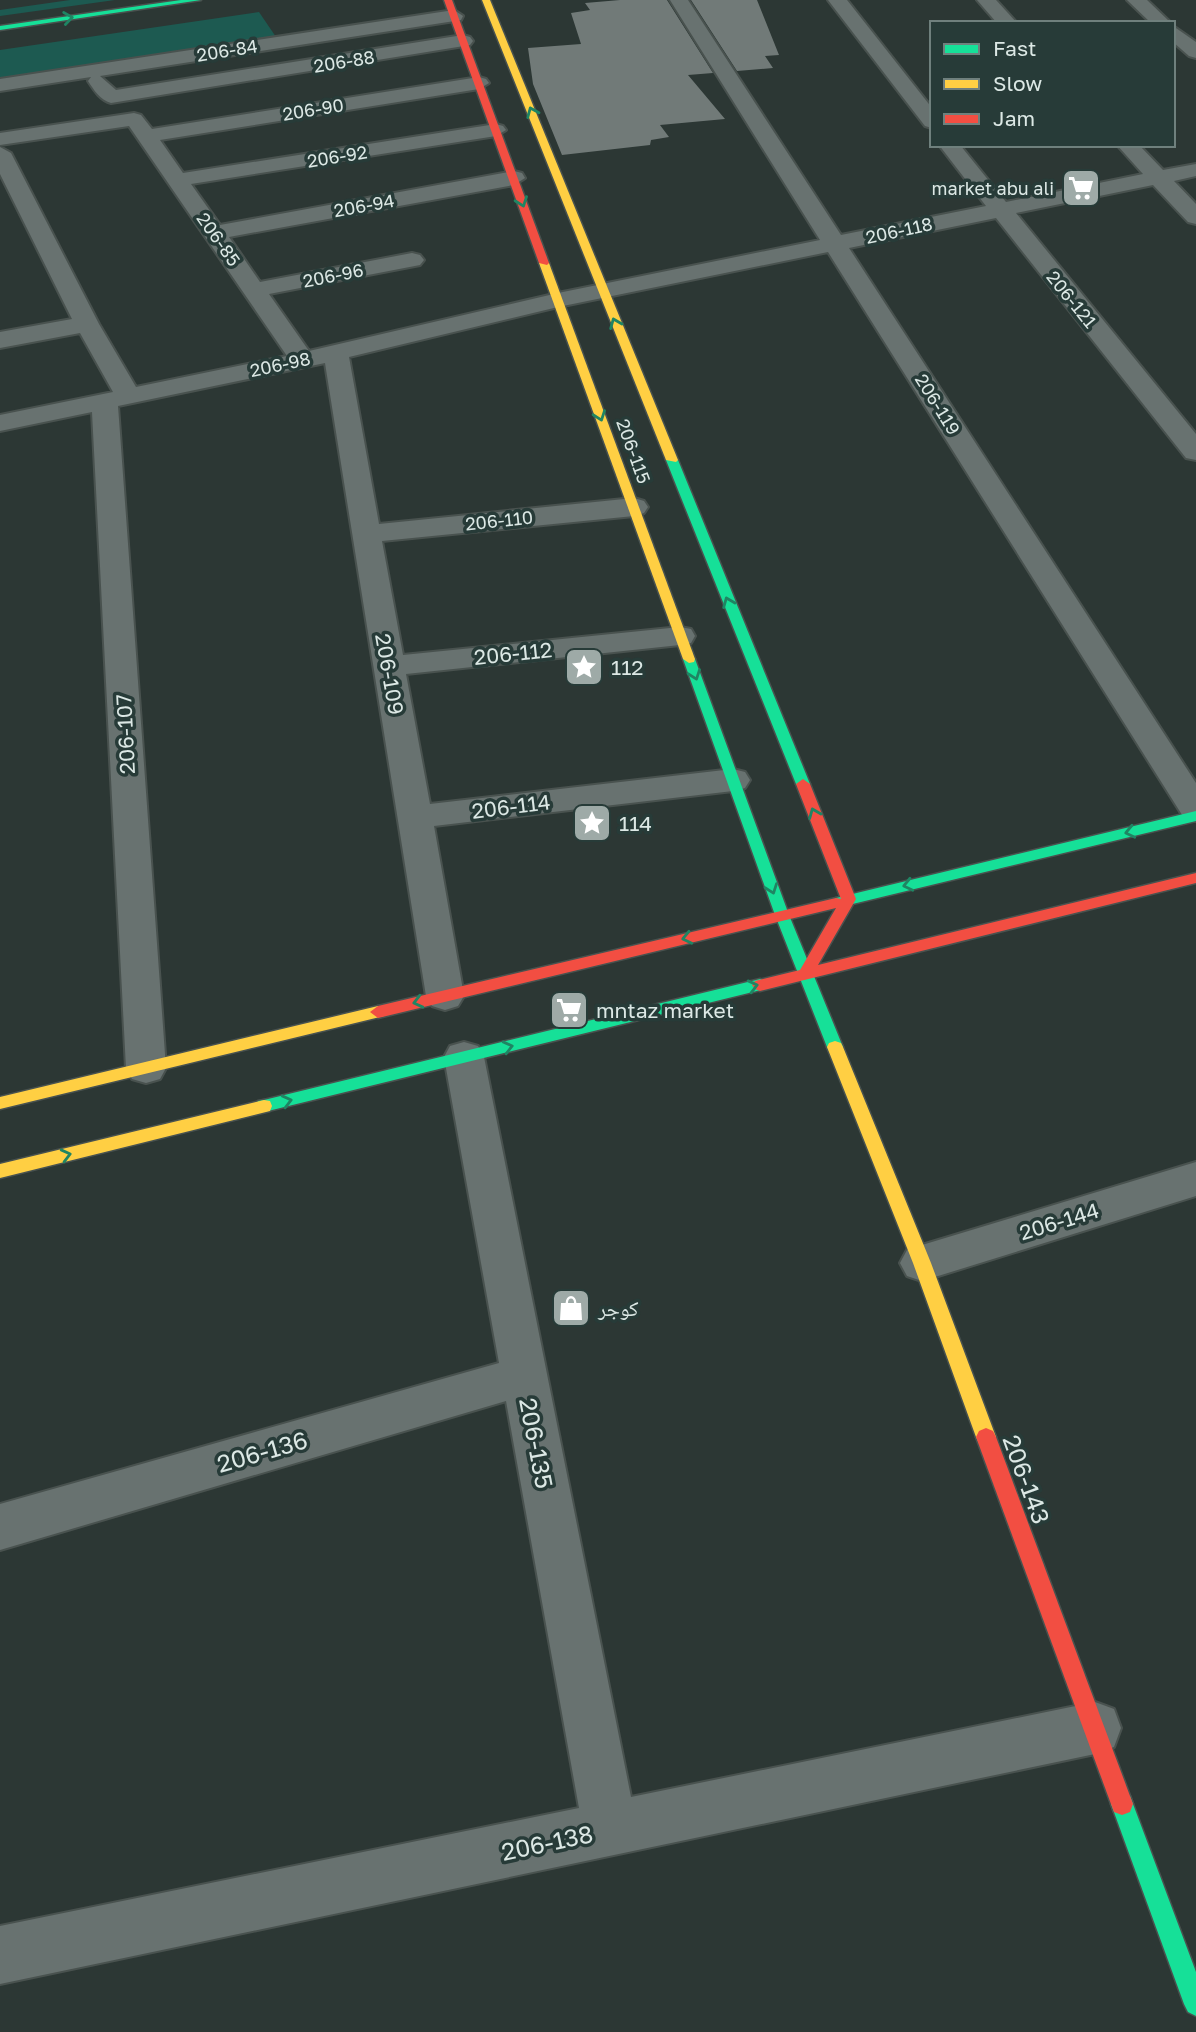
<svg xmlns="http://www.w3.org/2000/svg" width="1196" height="2032" font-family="'Golos Text','Noto Naskh Arabic',sans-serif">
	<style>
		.green { fill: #1d5a51 }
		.building { fill: #717a78 }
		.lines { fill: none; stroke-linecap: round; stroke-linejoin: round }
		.street-casing { stroke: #49524f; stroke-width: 4 }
		.fast-casing { stroke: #49524f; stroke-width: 3 }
		.slow-casing { stroke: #49524f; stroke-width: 3 }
		.jam-casing { stroke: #49524f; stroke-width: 3 }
		.street { fill: #687270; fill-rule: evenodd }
		.fast { fill: #16e098; fill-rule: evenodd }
		.slow { fill: #ffcf43; fill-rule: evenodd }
		.jam { fill: #f24e42; fill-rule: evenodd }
		.oneway { stroke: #1f8563 }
		.labels { text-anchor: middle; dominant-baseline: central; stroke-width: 7; stroke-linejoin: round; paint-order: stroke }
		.far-street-label { font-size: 18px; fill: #dce8e5; stroke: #273b38 }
		.far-poi-label { font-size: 18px; fill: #dce8e5; stroke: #273b38; text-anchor: end }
		.street-label { font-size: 21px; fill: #dce8e5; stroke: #273b38 }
		.poi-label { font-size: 21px; fill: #dce8e5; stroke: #273b38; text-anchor: start }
		.near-street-label { font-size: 24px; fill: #dce8e5; stroke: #273b38 }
	</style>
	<rect width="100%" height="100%" fill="#2c3734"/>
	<!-- green -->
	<g class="green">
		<path d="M70 0H115L0 16V10Z"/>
		<path d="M259 12 276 37 0 78V50Z"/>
	</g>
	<!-- building -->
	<g class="building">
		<path d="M620 0H667L713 73 688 75 725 119 660 125 669 137 651 140 650 145 562 155 533 84 528 48 581 44 571 13 590 10 585 3Z"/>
		<path d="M691 0H757L779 55 765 56 773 68 737 71Z"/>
	</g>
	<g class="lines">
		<defs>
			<g id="street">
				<path d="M670 0H688L841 235 986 206 939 145H960L1006 202 1143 174 1117 145H1139L1163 170 1196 164V176L1174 181 1196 204V224L1188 222 1153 185 1016 213 1196 434V460L1186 458 996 218 849 248 1196 783V821L1184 818 828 252 558 307 349 357 379 524 634 498 644 501 648 507 644 513 634 516 382 541 403 655 680 627 691 629 695 636 691 643 680 645 406 674 430 804 733 769 745 772 750 780 745 788 733 791 434 826 464 996 458 1006 445 1010 432 1006 426 996 325 363 118 406 166 1068 160 1079 146 1083 132 1079 126 1068 92 412 0 431V415L113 392 80 333 0 348V332L72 319 0 174V147L11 153 99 324 136 387 287 356 129 126 0 145V133L134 113 141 115 152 129 479 77 486 79 489 83 479 89 160 140 183 173 496 124 503 126 506 130 496 136 191 184 220 225 514 171 522 173 525 178 514 185 229 237 260 282 412 253 420 255 424 260 420 265 269 294 309 351 558 293 820 240Z"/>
				<path d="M828 0H847L932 108V128L925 126Z"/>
				<path d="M977 0H996L1017 23H997Z"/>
				<path d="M1127 0H1147L1171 23H1151Z"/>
				<path d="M454 10 463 16 461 20 100 76 116 90 463 35 470 37 473 41 470 45 111 103C100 100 94 90 88 81L91 77 0 91V79Z"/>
				<path d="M1173 26 1196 42V58L1189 56 1173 42Z"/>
				<path d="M464 1042 478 1046 484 1057 631 1797 1095 1702 1114 1709 1121 1728 1114 1747 1095 1754 0 1984V1926L579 1808 506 1401 0 1550V1504L499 1363 444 1057 450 1046Z"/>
				<path d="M1196 1162V1196L922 1281 907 1276 900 1263 907 1250 922 1245Z"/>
			</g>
			<g id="fast">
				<path d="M181 0H201L0 30V26Z"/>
				<path d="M672 457 678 460 810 784 808 787 803 789 796 784 666 460Z"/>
				<path d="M689 655 695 659 789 915 843 1047 841 1051H829L827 1047 775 915 683 659Z"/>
				<path d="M1196 811V821L836 908 829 903 836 898Z"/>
				<path d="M760 979 765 981 768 985 765 989 264 1112 258 1111 256 1106 258 1101 264 1100Z"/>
				<path d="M1122 1793 1130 1796 1196 1972V2016L1188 2012 1184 2004 1111 1804 1114 1796Z"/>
			</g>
			<g id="slow">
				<path d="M482 0H490L678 460 676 462 666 460Z"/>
				<path d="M541 261 549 263 695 659 694 662 689 663 683 659 539 263Z"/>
				<path d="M378 1006 384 1008 386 1012 384 1016 0 1109V1097Z"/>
				<path d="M835 1041 841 1043 843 1047 931 1263 996 1437 993 1443 986 1446 979 1443 976 1437 913 1263 827 1047 829 1043Z"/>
				<path d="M264 1100 270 1101 272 1106 270 1111 0 1178V1164Z"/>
			</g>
			<g id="jam">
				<path d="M444 0H452L549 263 547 265 539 263Z"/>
				<path d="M803 779 810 784 856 899 818 965 1196 873V883L760 991 755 989 752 985 755 981 800 970 836 908 378 1018 370 1012 378 1006 836 898 841 899 796 784Z"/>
				<path d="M986 1428 993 1431 996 1437 1133 1804 1130 1812 1122 1815 1114 1812 1111 1804 976 1437 979 1431Z"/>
			</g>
		</defs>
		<!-- street casing -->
		<use href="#street" class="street-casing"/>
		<!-- fast casing -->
		<use href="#fast" class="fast-casing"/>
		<!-- slow casing -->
		<use href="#slow" class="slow-casing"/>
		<!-- jam casing -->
		<use href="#jam" class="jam-casing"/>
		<!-- street -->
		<use href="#street" class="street"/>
		<!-- fast -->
		<use href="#fast" class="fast"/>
		<!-- slow -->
		<use href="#slow" class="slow"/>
		<!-- jam -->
		<use href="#jam" class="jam"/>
	</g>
	<!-- one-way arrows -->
	<defs><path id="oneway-chevron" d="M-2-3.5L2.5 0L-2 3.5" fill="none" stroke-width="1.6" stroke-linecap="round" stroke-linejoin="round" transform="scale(1.75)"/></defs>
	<g class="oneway">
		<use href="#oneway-chevron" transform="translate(68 18) rotate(-8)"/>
		<use href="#oneway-chevron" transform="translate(532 112) rotate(-113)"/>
		<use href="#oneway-chevron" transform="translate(522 202) rotate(70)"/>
		<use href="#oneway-chevron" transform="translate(615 323) rotate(-112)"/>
		<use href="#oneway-chevron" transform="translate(600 416) rotate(70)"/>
		<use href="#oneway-chevron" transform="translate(728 602) rotate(-112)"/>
		<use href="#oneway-chevron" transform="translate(695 675) rotate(70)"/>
		<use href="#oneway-chevron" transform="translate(814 813) rotate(-112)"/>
		<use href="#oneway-chevron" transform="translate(1130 832) rotate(167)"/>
		<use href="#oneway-chevron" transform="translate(908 885) rotate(167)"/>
		<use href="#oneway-chevron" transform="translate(772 889) rotate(70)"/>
		<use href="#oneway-chevron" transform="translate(687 938) rotate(167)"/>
		<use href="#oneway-chevron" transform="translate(753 986) rotate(-14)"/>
		<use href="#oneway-chevron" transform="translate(418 1002) rotate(166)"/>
		<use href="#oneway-chevron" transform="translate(508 1047) rotate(-14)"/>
		<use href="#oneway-chevron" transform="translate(287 1101) rotate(-14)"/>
		<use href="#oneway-chevron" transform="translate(66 1155) rotate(-14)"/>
	</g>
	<!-- icons -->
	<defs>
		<symbol id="supermarket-square" viewBox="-11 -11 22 22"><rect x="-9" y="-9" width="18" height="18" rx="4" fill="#9eaaa7" stroke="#273b38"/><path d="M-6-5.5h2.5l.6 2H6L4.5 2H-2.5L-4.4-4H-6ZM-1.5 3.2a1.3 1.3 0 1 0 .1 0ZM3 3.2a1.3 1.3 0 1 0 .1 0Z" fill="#fff"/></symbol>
		<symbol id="sight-square" viewBox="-11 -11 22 22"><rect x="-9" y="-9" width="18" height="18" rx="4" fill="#9eaaa7" stroke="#273b38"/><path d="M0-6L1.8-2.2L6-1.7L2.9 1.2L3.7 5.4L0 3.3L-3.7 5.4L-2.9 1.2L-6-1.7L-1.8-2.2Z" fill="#fff"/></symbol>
		<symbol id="shop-square" viewBox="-11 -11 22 22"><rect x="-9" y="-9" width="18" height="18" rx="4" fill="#9eaaa7" stroke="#273b38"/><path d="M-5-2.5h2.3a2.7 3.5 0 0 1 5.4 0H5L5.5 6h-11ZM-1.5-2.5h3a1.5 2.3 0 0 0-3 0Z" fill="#fff"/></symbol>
	</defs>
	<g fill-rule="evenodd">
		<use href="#supermarket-square" x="1059" y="166" width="44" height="44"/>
		<use href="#sight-square" x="562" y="645" width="44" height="44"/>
		<use href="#sight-square" x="570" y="801" width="44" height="44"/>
		<use href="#supermarket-square" x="547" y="988" width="44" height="44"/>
		<use href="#shop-square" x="549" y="1286" width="44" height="44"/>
	</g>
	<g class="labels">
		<!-- far-street labels -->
		<g class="far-street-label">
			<text transform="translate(227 50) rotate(-9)">206-84</text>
			<text transform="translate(344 61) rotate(-9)">206-88</text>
			<text transform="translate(313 109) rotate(-9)">206-90</text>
			<text transform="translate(337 156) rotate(-9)">206-92</text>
			<text transform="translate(364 205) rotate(-10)">206-94</text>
			<text transform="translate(899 230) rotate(-12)">206-118</text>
			<text transform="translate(219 239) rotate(55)">206-85</text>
			<text transform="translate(333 275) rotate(-11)">206-96</text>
			<text transform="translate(1072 299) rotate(51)">206-121</text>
			<text transform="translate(280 364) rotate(-12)">206-98</text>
			<text transform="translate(938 404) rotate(58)">206-119</text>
			<text transform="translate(634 451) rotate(70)">206-115</text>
			<text transform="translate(499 520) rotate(-6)">206-110</text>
		</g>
		<!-- far-poi labels -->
		<g class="far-poi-label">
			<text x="1054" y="188">market abu ali</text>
		</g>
		<!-- street labels -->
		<g class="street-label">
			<text transform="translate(513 653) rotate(-6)">206-112</text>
			<text transform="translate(390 674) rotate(80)">206-109</text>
			<text transform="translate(125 734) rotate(-93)">206-107</text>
			<text transform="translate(511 806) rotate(-7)">206-114</text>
			<text transform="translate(1059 1221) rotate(-17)">206-144</text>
		</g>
		<!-- poi labels -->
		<g class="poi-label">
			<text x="611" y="667">112</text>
			<text x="619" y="823">114</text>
			<text x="596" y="1010">mntaz market</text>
			<text x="598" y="1308">كوجر</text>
		</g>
		<!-- near-street labels -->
		<g class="near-street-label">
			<text transform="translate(537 1443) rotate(79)">206-135</text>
			<text transform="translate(262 1451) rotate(-16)">206-136</text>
			<text transform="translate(1027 1479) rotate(70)">206-143</text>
			<text transform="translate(547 1842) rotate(-12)">206-138</text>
		</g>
	</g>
	<!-- legend -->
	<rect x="930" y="21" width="245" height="126" fill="#273b38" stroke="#6f807d" stroke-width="2"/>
	<rect x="944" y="44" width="35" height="10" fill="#16e098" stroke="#6f807d" stroke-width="2"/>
	<text x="993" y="56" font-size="21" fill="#dce8e5">Fast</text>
	<rect x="944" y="79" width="35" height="10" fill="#ffcf43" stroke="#6f807d" stroke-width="2"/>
	<text x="993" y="91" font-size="21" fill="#dce8e5">Slow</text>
	<rect x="944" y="114" width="35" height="10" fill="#f24e42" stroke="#6f807d" stroke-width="2"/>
	<text x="993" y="126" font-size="21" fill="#dce8e5">Jam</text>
</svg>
